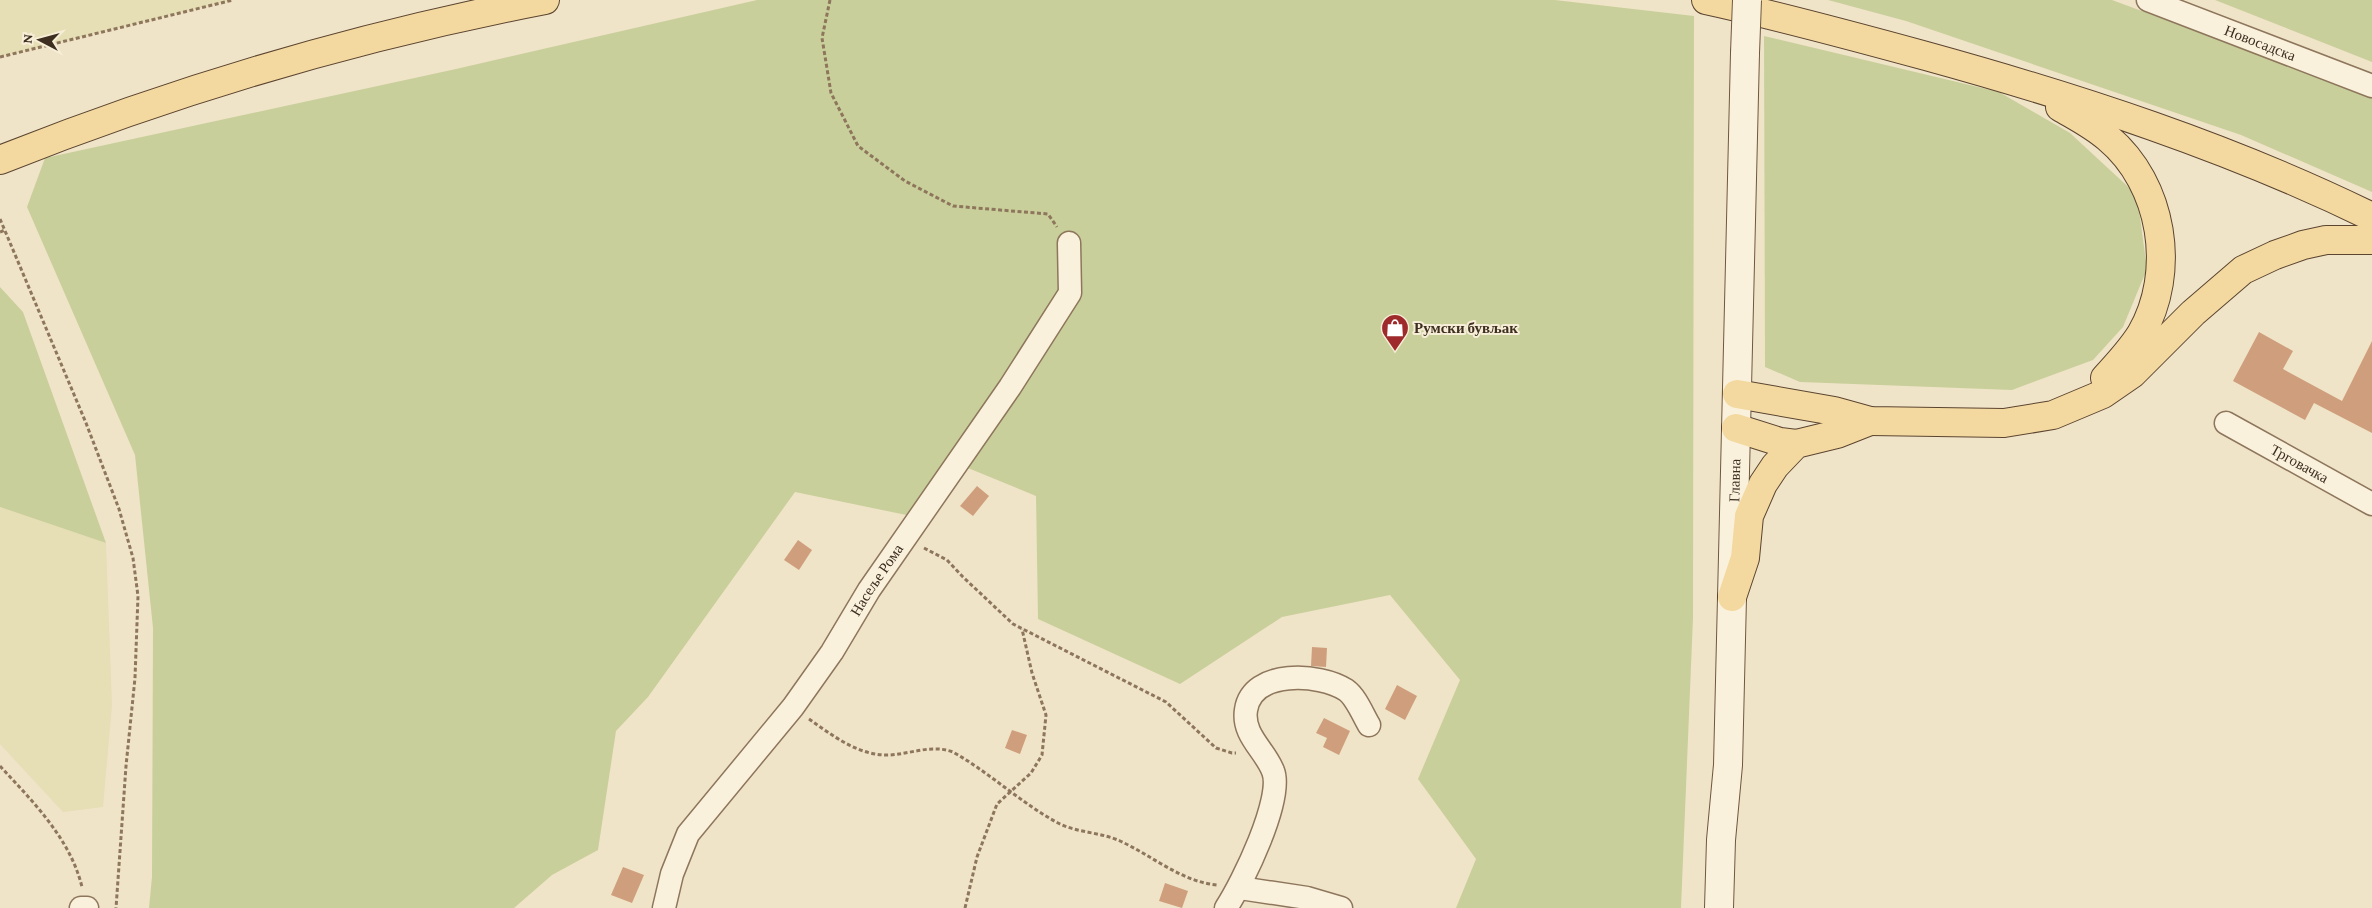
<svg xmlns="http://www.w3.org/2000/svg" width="2372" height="908" font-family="'Crimson Pro',serif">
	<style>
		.farmland { fill: #e6deb5 }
		.green { fill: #c9cf9b }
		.building { fill: #cf9f7d }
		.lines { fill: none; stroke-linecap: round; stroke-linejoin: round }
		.street-casing { stroke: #8d765c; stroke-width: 25 }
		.secondary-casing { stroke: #6f573f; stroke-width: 30 }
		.primary-casing { stroke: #5b4430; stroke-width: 30 }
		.path { stroke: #8d765c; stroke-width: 3; stroke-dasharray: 4 2.5; stroke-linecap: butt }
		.street { stroke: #faf1dc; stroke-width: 22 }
		.secondary { stroke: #faf1dc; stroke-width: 28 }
		.primary { stroke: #f3d9a0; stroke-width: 28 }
		.secondary-bridge-casing { stroke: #6f573f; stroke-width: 30; stroke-linecap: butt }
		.secondary-bridge { stroke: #faf1dc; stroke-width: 28 }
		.labels { text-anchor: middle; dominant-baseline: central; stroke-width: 4; stroke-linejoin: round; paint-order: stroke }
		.street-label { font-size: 15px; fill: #3d2e20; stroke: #f7eed8 }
		.poi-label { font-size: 15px; font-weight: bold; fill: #3d2e20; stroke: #f7eed8; text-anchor: start }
	</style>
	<rect width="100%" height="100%" fill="#f0e4c8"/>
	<!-- farmland -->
	<g class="farmland">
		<path d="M0 0H233L0 57Z"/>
		<path d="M0 507 106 543 112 705 103 807 63 812 0 744Z"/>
	</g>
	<!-- green -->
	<g class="green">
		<path d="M757 0H1555L1694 16 1693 618 1681 908H1456L1476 859 1418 779 1460 680 1390 595 1282 617 1180 684 1038 619 1036 496 963 466 916 517 795 492 648 697 616 731 598 850 552 875 514 908H149L152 877 153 628 135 455 27 207 45 158 456 69Z"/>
		<path d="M1828 0H2112L2372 96V192L2241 135 1906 21Z"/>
		<path d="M2215 0H2372V62Z"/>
		<path d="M1764 36 1999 92 2070 133 2137 195 2147 269 2123 327 2093 360 2012 390 1800 382 1765 367Z"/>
		<path d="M0 287 23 312 106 543 0 507Z"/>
	</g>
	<!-- building -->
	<g class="building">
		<path d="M2259 332 2293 351 2283 369 2342 401 2372 341V433L2314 403 2305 420 2233 381Z"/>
		<path d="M977 486 989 496 973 516 960 506Z"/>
		<path d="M798 540 812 550 799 570 784 560Z"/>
		<path d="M1312 647 1327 648 1326 667 1311 666Z"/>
		<path d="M1397 685 1417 696 1405 720 1385 709Z"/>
		<path d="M1324 718 1350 731 1339 755 1323 747 1327 738 1316 733Z"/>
		<path d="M1012 730 1027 735 1020 754 1005 748Z"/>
		<path d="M623 867 644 875 632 903 611 895Z"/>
		<path d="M1165 883 1188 891 1182 908 1159 901Z"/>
	</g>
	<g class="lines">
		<defs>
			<g id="street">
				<path id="s1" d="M2148 0 2372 86"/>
				<path id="s2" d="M2226 423 2372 504"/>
				<path d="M1240 888 1307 898 1341 908"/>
				<path d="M81 908H87"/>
				<path id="s3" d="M664 908 672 874 688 834 793 707 832 652 869 590 1010 387 1070 293 1069 243"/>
				<path d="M1226 908C1242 884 1284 798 1273 771 1265 750 1242 735 1246 710 1252 669 1320 673 1346 690 1356 697 1363 715 1369 725"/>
			</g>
			<g id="secondary">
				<path id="s4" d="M1719 908 1721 840 1728 765 1745 53"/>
			</g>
			<g id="primary">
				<path d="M1706 0C1780 16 1853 36 1926 56 2078 98 2229 147 2372 217"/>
				<path d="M2060 107C2077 117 2093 125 2108 138 2163 184 2177 272 2141 334 2131 350 2118 364 2105 378"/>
				<path d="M0 160C176 90 358 36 545 0"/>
				<path d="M1737 394 1834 411 1870 421 2004 423 2053 415 2103 394 2132 374 2193 313 2243 270 2275 255 2303 245 2326 240H2372"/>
				<path d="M1736 428 1780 442 1796 444"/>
				<path d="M1732 597 1745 558 1749 516 1763 484 1775 466 1796 444 1837 434 1870 421"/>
			</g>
		</defs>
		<!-- street casing -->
		<use href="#street" class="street-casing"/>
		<!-- secondary casing -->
		<use href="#secondary" class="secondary-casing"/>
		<!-- primary casing -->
		<use href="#primary" class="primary-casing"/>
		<!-- path -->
		<g class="path">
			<path d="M830 0 822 38 831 93 858 146 905 181 953 206 1048 214 1057 227"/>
			<path d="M0 57 233 0"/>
			<path d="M0 219 86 423 119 509 133 558 138 596 135 678 126 766 116 908"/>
			<path d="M0 232 5 230"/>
			<path d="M924 548 947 560 963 577 1013 624 1166 702 1216 748 1232 753H1236"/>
			<path d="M809 719C832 735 858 756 889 755 911 754 931 744 953 752 990 773 1021 803 1058 823 1077 833 1101 832 1120 841 1151 855 1182 882 1217 885"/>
			<path d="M0 766C33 802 70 838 82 887"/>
			<path d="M965 908 977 857 997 804 1031 773 1042 755 1046 715 1032 673 1022 629"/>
		</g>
		<!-- street -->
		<use href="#street" class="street"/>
		<!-- secondary -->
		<use href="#secondary" class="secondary"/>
		<!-- primary -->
		<use href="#primary" class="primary"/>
		<defs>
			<path id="secondary-bridge" d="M1745 53 1747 0"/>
		</defs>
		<!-- secondary-bridge casing -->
		<use href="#secondary-bridge" class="secondary-bridge-casing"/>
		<!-- secondary-bridge -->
		<use href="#secondary-bridge" class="secondary-bridge"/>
	</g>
	<!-- icons -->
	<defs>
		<symbol id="shop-pin" viewBox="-11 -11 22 30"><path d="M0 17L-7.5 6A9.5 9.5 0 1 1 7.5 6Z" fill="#9e2a2b" stroke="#f7eed8"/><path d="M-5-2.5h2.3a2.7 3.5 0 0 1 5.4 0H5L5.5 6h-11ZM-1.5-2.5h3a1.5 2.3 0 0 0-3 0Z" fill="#fff"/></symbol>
	</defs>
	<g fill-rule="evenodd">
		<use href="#shop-pin" x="1379" y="312" width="32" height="43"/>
	</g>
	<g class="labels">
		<!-- street labels -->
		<g class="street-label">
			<text stroke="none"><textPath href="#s1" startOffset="120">Новосадска</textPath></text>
			<text stroke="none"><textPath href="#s2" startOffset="84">Трговачка</textPath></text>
			<text stroke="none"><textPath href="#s4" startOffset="428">Главна</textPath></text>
			<text stroke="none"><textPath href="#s3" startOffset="395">Насеље Рома</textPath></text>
		</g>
		<!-- poi labels -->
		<g class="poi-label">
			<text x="1414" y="328">Румски бувљак</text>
		</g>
	</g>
	<!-- north arrow -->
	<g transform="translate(40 40) rotate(276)" stroke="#f7eed8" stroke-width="4" paint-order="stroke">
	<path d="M0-4L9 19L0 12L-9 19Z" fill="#3d2e20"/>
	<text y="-8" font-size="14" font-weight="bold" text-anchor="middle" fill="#3d2e20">N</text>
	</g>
</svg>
